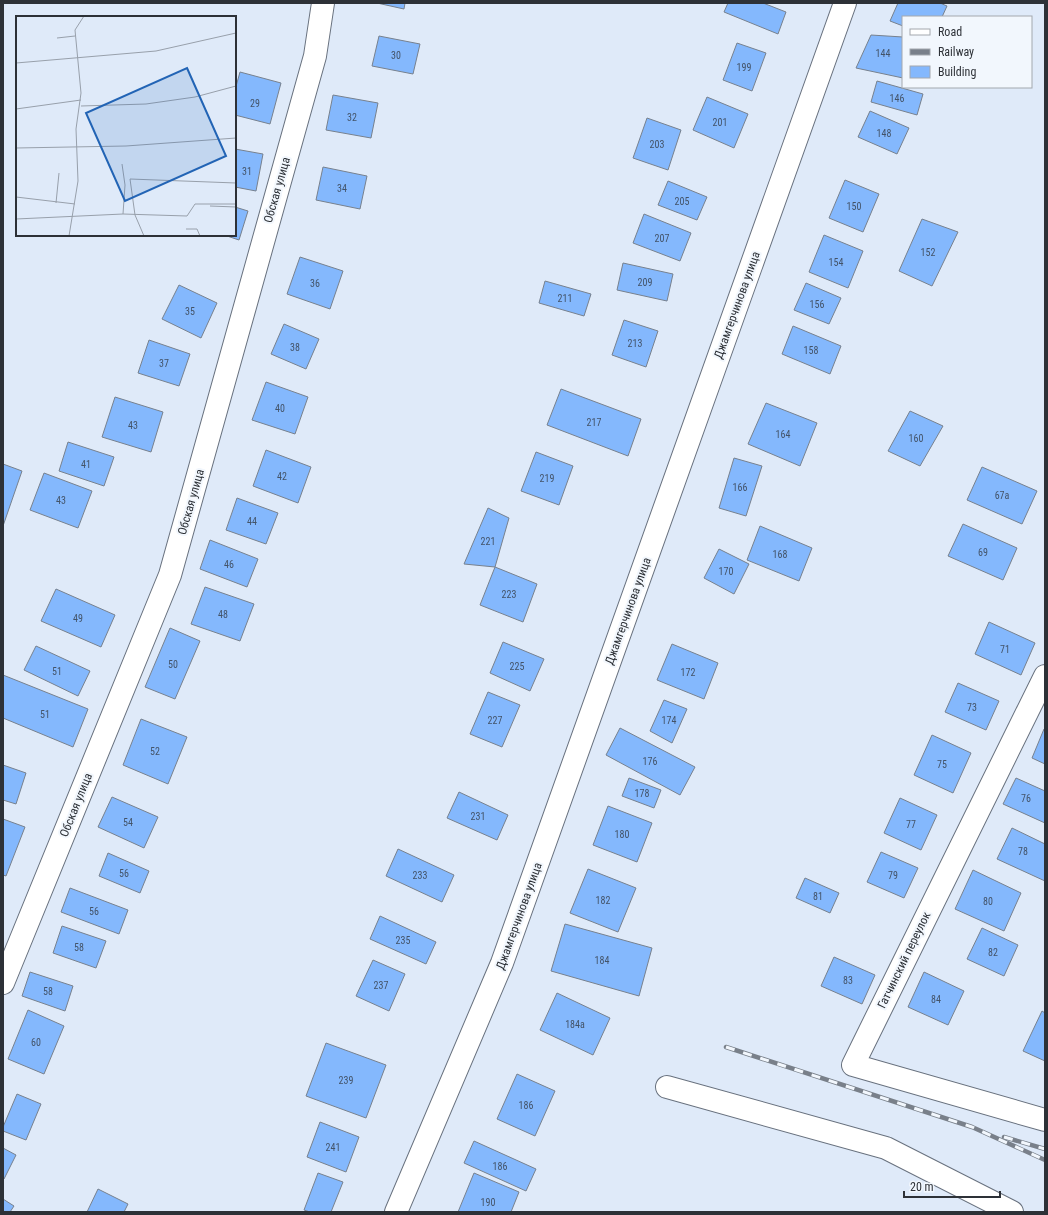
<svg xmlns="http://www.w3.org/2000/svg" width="1048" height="1215" font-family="'Roboto Condensed',sans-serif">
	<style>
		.building { fill: #84b8fd; stroke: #77818e }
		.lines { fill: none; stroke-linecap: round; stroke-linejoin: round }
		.street-casing { stroke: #68717e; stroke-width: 24 }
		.secondary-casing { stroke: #68717e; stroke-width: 24 }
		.street { stroke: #fff; stroke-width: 22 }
		.secondary { stroke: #fff; stroke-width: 22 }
		.rail-casing { stroke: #79808a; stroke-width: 4.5 }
		.rail { stroke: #f2f7fd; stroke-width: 3; stroke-dasharray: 9; stroke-linecap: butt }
		.labels { text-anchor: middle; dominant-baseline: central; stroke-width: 4; stroke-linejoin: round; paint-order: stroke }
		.number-label { font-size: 10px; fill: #435368 }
		.street-label { font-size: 12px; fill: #2d3137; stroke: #f2f7fd }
		.inset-road { fill: none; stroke: #98a0ab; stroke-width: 1 }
		.view { fill: #2264b5; fill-opacity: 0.15; stroke: #2264b5; stroke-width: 2 }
		.inset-edge { fill: none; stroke: #2d3137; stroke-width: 2 }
	</style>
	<rect width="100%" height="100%" fill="#dfeaf9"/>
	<!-- building -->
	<g class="building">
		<path d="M377 3H405L404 9Z"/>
		<path d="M728 3H763L786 12 778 34 724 12Z"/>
		<path d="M898 3H940L947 6 942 17H903V26L890 21Z"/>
		<path d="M871 35 903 37V78L856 68Z"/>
		<path d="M379 36 420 44 413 74 372 66Z"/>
		<path d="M737 43 766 53 752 91 723 80Z"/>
		<path d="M240 72 281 83 270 124 235 115V90Z"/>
		<path d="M877 81 923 94 917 115 871 102Z"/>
		<path d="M333 95 378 103 371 138 326 130Z"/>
		<path d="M707 97 748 114 734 148 693 130Z"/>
		<path d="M870 111 909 128 897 154 858 137Z"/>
		<path d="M647 118 681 130 668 170 633 158Z"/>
		<path d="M235 149 263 154 256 191 235 187Z"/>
		<path d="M323 167 367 176 360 209 316 200Z"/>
		<path d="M845 180 879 194 863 232 829 218Z"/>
		<path d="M668 181 707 197 697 220 658 205Z"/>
		<path d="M235 207 248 211 239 240 224 235H235Z"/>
		<path d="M644 214 691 233 680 261 633 243Z"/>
		<path d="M922 219 958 232 932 286 899 271Z"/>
		<path d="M824 235 863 251 848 288 809 272Z"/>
		<path d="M300 257 343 271 330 309 287 294Z"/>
		<path d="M623 263 673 274 667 301 617 290Z"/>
		<path d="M545 281 591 294 584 316 539 303Z"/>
		<path d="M806 283 841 298 829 324 794 310Z"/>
		<path d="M179 285 217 303 201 338 162 319Z"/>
		<path d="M624 320 658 331 646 367 612 355Z"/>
		<path d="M284 324 319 339 306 369 271 354Z"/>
		<path d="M793 326 841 346 830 374 782 354Z"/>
		<path d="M149 340 190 354 179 386 138 373Z"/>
		<path d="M266 382 308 397 295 434 252 420Z"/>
		<path d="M561 389 641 419 628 456 547 425Z"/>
		<path d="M115 397 163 412 151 452 102 437Z"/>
		<path d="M766 403 817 423 800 466 748 444Z"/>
		<path d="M910 411 943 426 920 466 888 451Z"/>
		<path d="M68 442 114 457 104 486 59 471Z"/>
		<path d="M266 450 311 467 298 503 253 486Z"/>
		<path d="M536 452 573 466 559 505 521 491Z"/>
		<path d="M734 458 762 466 746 516 719 508Z"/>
		<path d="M3 464 22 471 3 526Z"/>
		<path d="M982 467 1037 491 1022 524 967 500Z"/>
		<path d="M44 473 92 491 78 528 30 510Z"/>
		<path d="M237 498 278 513 266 544 226 530Z"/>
		<path d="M488 508 509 518 495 567 464 564Z"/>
		<path d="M963 524 1017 548 1003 580 948 556Z"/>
		<path d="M760 526 812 548 799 581 747 560Z"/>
		<path d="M210 540 258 559 247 587 200 569Z"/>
		<path d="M719 549 749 564 734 594 704 578Z"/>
		<path d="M495 567 537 584 523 622 480 605Z"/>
		<path d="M205 587 254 604 240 641 191 624Z"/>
		<path d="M56 589 115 615 101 647 41 621Z"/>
		<path d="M989 622 1035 643 1021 675 975 654Z"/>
		<path d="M170 628 200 641 175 699 145 687Z"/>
		<path d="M503 642 544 659 530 691 490 673Z"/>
		<path d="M672 644 718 663 704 699 657 680Z"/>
		<path d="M36 646 90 671 78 696 24 670Z"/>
		<path d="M3 675 88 709 73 747 3 718Z"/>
		<path d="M958 683 999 701 986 730 945 712Z"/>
		<path d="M488 692 520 705 502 747 470 734Z"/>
		<path d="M664 700 687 709 672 743 650 731Z"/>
		<path d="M141 719 187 737 168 784 123 765Z"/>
		<path d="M620 728 695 767 680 795 606 755Z"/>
		<path d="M1044 729H1045V764L1032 758Z"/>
		<path d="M932 735 971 753 953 793 914 775Z"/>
		<path d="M3 765 26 773 16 804 3 800Z"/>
		<path d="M629 778 661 790 654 808 622 796Z"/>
		<path d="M1016 778 1045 791V823L1003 804Z"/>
		<path d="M459 792 508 815 497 840 447 818Z"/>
		<path d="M112 797 158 817 144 848 98 827Z"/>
		<path d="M900 798 937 815 921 850 884 833Z"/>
		<path d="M608 806 652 823 637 862 593 845Z"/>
		<path d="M3 819 25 827 6 876 3 875Z"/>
		<path d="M1012 828 1045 844V881L997 859Z"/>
		<path d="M398 849 454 875 442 902 386 876Z"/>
		<path d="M881 852 918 868 904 898 867 882Z"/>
		<path d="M108 853 149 871 140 893 99 876Z"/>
		<path d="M588 869 636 888 618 932 570 913Z"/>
		<path d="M973 870 1021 893 1004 931 955 909Z"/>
		<path d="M805 878 839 893 830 913 796 898Z"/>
		<path d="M70 888 128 910 119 934 61 912Z"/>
		<path d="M380 916 436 942 426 964 370 939Z"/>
		<path d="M565 924 652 948 639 996 551 971Z"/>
		<path d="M62 926 106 941 96 968 53 953Z"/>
		<path d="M982 928 1018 945 1004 976 967 959Z"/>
		<path d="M834 957 875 975 862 1004 821 986Z"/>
		<path d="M373 960 405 974 389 1011 356 996Z"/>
		<path d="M30 972 73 986 65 1011 22 996Z"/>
		<path d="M924 972 964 991 948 1025 908 1007Z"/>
		<path d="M557 993 610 1018 593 1055 540 1030Z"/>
		<path d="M28 1010 64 1026 44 1074 8 1059Z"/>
		<path d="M1042 1011 1045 1013V1061L1023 1051Z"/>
		<path d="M326 1043 386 1065 366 1118 306 1096Z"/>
		<path d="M517 1074 555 1091 535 1136 497 1119Z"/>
		<path d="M17 1094 41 1104 26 1140 3 1131V1127Z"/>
		<path d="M320 1122 359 1137 346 1172 307 1157Z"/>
		<path d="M474 1141 536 1169 526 1191 464 1163Z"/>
		<path d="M3 1148 16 1155 4 1179H3Z"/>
		<path d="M318 1173 343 1182 331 1212H310L304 1210Z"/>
		<path d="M474 1173 519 1192 511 1212H458Z"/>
		<path d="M98 1189 128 1204 124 1212H87Z"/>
		<path d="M3 1199 14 1206 10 1212H3Z"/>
	</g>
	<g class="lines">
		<defs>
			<g id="street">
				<path d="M1045 676 853 1065 1045 1120"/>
				<path d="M3 983 170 575 315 56 323 3"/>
				<path d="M667 1087 886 1148 1012 1212"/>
			</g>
			<path id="secondary" d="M396 1212 502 963 845 3"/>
		</defs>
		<!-- street casing -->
		<use href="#street" class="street-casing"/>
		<!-- secondary casing -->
		<use href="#secondary" class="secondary-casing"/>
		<!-- street -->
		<use href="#street" class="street"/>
		<!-- secondary -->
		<use href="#secondary" class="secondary"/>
		<defs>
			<g id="rail">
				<path d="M726 1047 972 1127 1045 1160"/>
				<path d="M1004 1137 1045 1149"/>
			</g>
		</defs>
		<!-- rail casing -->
		<use href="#rail" class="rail-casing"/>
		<!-- rail -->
		<use href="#rail" class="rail"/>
	</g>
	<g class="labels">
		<!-- number labels -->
		<g class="number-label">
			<text x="883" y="53">144</text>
			<text x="396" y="55">30</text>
			<text x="744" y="67">199</text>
			<text x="897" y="98">146</text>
			<text x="255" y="103">29</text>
			<text x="352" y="117">32</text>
			<text x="720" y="122">201</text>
			<text x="884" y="133">148</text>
			<text x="657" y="144">203</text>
			<text x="247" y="171">31</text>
			<text x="342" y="188">34</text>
			<text x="682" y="201">205</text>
			<text x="854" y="206">150</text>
			<text x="662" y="238">207</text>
			<text x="928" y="252">152</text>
			<text x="836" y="262">154</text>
			<text x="645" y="282">209</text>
			<text x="315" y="283">36</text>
			<text x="565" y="298">211</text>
			<text x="817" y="304">156</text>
			<text x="190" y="311">35</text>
			<text x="635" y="343">213</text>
			<text x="295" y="347">38</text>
			<text x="811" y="350">158</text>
			<text x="164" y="363">37</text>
			<text x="280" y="408">40</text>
			<text x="594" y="422">217</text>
			<text x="133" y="425">43</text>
			<text x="783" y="434">164</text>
			<text x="916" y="438">160</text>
			<text x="86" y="464">41</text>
			<text x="282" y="476">42</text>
			<text x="547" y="478">219</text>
			<text x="740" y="487">166</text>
			<text x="1002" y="495">67а</text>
			<text x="61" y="500">43</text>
			<text x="252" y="521">44</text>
			<text x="488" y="541">221</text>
			<text x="983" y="552">69</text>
			<text x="780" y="554">168</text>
			<text x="229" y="564">46</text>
			<text x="726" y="571">170</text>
			<text x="509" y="594">223</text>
			<text x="223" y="614">48</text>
			<text x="78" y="618">49</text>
			<text x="1005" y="649">71</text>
			<text x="173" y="664">50</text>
			<text x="517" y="666">225</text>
			<text x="57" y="671">51</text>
			<text x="688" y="672">172</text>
			<text x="972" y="707">73</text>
			<text x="45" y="714">51</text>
			<text x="495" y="720">227</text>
			<text x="669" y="720">174</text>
			<text x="155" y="751">52</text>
			<text x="650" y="761">176</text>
			<text x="942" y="764">75</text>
			<text x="642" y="793">178</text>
			<text x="1026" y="798">76</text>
			<text x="478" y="816">231</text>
			<text x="128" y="822">54</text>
			<text x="911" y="824">77</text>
			<text x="622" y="834">180</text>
			<text x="1023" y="851">78</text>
			<text x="124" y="873">56</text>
			<text x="420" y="875">233</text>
			<text x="893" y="875">79</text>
			<text x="818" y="896">81</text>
			<text x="603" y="900">182</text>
			<text x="988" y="901">80</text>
			<text x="94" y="911">56</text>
			<text x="403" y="940">235</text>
			<text x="79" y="947">58</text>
			<text x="993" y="952">82</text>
			<text x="602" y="960">184</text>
			<text x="848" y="980">83</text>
			<text x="381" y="985">237</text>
			<text x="48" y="991">58</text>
			<text x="936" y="999">84</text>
			<text x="575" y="1024">184а</text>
			<text x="36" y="1042">60</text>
			<text x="346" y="1080">239</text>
			<text x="526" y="1105">186</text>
			<text x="333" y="1147">241</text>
			<text x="500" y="1166">186</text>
			<text x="488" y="1202">190</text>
		</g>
		<!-- street labels -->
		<g class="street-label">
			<text transform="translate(277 190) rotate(-74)">Обская улица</text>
			<text transform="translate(737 305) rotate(-70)">Джамгерчинова улица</text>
			<text transform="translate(191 502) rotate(-74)">Обская улица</text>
			<text transform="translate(628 611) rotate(-70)">Джамгерчинова улица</text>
			<text transform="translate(76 805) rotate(-68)">Обская улица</text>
			<text transform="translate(519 916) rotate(-70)">Джамгерчинова улица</text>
			<text transform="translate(904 960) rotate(-64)">Гатчинский переулок</text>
		</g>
	</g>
	<!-- overview -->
	<g transform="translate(16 16)">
		<rect width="220" height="220" fill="#dfeaf9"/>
		<path class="inset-road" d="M41 22 59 20M0 47 140 35 220 17M65 90 130 88 179 81 220 70M0 93 65 84M0 132 110 130 220 122M0 181 59 188M40 187 43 157M194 190 220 191M107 198 171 200 179 188H220M0 203 107 198 109 169 106 148M170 213H181L184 220M53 220 62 165 60 113 65 77 59 14 68 0M128 220 119 199 114 163 220 167"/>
		<path class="view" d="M171 52 210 140 109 185 70 97Z"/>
		<rect width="220" height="220" class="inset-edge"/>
	</g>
	<!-- border -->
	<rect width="1048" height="1215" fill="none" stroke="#2d3137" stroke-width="8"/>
	<!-- legend -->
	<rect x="902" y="16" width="130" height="72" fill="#f2f7fd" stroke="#a3a8ae"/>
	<rect x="910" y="29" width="20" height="6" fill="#ffffff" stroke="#a3a8ae"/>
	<text x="938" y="36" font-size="12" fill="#2d3137">Road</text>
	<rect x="910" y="49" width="20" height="6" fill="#79808a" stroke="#a3a8ae"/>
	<text x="938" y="56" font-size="12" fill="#2d3137">Railway</text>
	<rect x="910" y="66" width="20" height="12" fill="#84b8fd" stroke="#a3a8ae"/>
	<text x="938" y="76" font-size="12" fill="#2d3137">Building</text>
	<!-- scale -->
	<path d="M904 1191v6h96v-6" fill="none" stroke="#2d3137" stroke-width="2"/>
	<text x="910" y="1191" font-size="12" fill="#2d3137" stroke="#f2f7fd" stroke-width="3" paint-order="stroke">20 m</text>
</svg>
